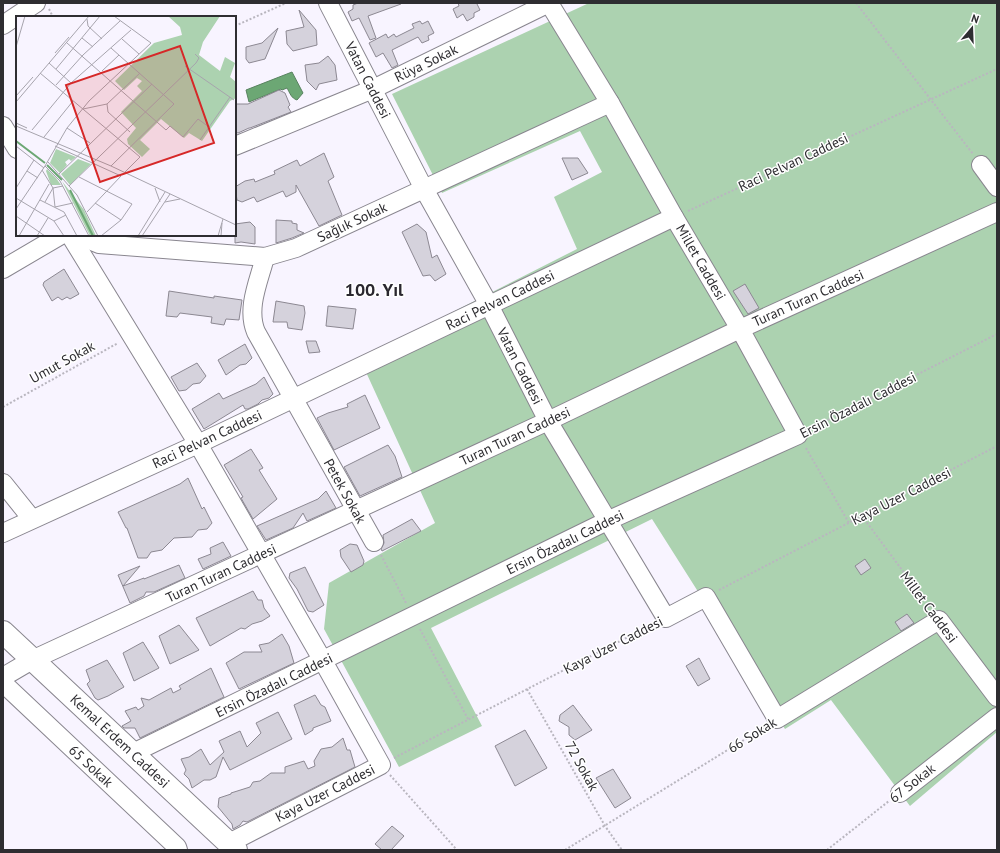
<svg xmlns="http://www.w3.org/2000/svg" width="1000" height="853" font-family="'PT Sans',sans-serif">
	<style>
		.green { fill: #acd2b0 }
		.water { fill: #6ca774; stroke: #598260 }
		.building { fill: #d5d2dc; stroke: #8c8892 }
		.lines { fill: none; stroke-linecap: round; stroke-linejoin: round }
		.minor-casing { stroke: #89868f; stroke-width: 20 }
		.major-casing { stroke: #89868f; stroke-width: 24 }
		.path { stroke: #b9b6bf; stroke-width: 2; stroke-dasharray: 2 2; stroke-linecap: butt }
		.minor { stroke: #fff; stroke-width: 18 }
		.major { stroke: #fff; stroke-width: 22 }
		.labels { text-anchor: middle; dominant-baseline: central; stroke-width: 3; stroke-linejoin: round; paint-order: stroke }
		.street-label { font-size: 14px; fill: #2e2d31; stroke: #fff }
		.district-label { font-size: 18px; font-weight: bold; fill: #2a272f; stroke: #fff }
		.inset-river { fill: none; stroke: #6ca774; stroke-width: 2 }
		.inset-road { fill: none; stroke: #a7a4ad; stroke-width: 1 }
		.view { fill: #d62828; fill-opacity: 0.15; stroke: #d62828; stroke-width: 2 }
		.inset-edge { fill: none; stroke: #2e2d31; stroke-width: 2 }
	</style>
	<rect width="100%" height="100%" fill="#f8f4ff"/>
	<!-- green -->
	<path class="green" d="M589 3H997V732L910 806 831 700 785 729 652 519 431 628 482 726 399 767 324 629 329 583 435 523 360 359 577 249 554 197 602 172 580 131 442 193 392 94Z"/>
	<!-- water -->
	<path class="water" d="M292 72 303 93 297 100C291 98 290 93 287 88L282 90 281 89 249 102 246 90Z"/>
	<!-- building -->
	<g class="building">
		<path d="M358 3H401V4L368 16 376 38 370 40 359 18 352 21 348 12 353 9V5Z"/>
		<path d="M458 3H478L477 4 480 10 474 13V17L467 21 463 14 457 18 453 9 459 6Z"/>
		<path d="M299 10 316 30 317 45 293 51 287 44 286 31 304 27Z"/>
		<path d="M420 21 422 24 428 21 434 33 428 36 429 40 422 43 418 37 392 50 398 65 392 68 383 53 376 57 369 43 386 34 388 38 394 34 396 37 414 28 412 24Z"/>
		<path d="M278 28 265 59 249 63 246 59V47L262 43Z"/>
		<path d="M328 56 335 65 337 80 319 84 316 90 307 81 305 65 319 63Z"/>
		<path d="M279 90 285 93 290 105 288 107 291 112 250 128H249L238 133 235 132V104H248Z"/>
		<path d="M324 153 334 177 328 181 342 215 319 226 296 185V192L286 197 283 191 257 202 254 197 242 202 237 200 235 187 245 181 254 179 255 182 275 174 274 171 297 160 300 166Z"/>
		<path d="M562 158H578L588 173 572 180Z"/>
		<path d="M276 220 292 221V223L297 224V230L304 233 292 238 276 243Z"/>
		<path d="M250 222 255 227V244L241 242 235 243V224Z"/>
		<path d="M417 224 426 232 432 258 437 255 446 274 435 281 430 275 423 276 402 232Z"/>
		<path d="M64 269 79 294 70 299 67 297 62 300 58 297 52 301 43 285 44 282Z"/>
		<path d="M745 284 759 308 748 314 733 291Z"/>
		<path d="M169 291 214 298V296L242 300 239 320 226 319 224 325 211 323 212 317 180 313 177 317 166 316Z"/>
		<path d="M276 301 304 306 305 313 302 330 288 328 287 322H273Z"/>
		<path d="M328 306 356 309 353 329 326 326Z"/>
		<path d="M306 341H316L320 352 309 353Z"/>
		<path d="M245 344 252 358 246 364 240 365 226 375 218 360Z"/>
		<path d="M197 363 206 376 200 383 193 384 186 390 179 391 171 377Z"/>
		<path d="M264 377 273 394 269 398 262 400 258 404 248 409H245L243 405 204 429 192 409 219 393 223 399 256 384Z"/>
		<path d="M365 395 380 428 334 450 317 418 328 413 348 407 347 404Z"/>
		<path d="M388 445 395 456 402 477 360 496 344 467Z"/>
		<path d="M251 449 263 468 259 470 277 499 253 519 241 498 243 497 224 465Z"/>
		<path d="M188 478 202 509 204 507 212 523 207 529 198 530 192 537 174 538 162 550 151 552 147 558H138L127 528H126L118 512 180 484Z"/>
		<path d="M326 491 336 508 307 521 303 513 293 528 266 540 257 526 318 499Z"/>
		<path d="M412 519 421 531 382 551 381 549 384 543 383 535Z"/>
		<path d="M223 542 231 556 203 569 198 559 211 554 210 548Z"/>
		<path d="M350 544 357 545 364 561 363 565 351 572 341 557 340 550Z"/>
		<path d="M865 559 871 568 861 575 855 566Z"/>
		<path d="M179 565 185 578 154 592H146L144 596 130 603 118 575 140 566 123 586 144 578V579Z"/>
		<path d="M305 567 324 605 313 612 308 611 297 589 289 578 290 573Z"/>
		<path d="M253 591 258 600H262L264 608 270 616 262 621 252 624 245 629 241 628 210 646 196 618Z"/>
		<path d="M907 614 914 623 901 631 895 622Z"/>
		<path d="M179 625 199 650 170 664 159 636Z"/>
		<path d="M282 634 289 646 294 663 239 689 226 663 244 652H262L259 645 269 643Z"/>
		<path d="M143 642 159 668 134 681 123 653Z"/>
		<path d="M699 658 710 679 698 686 686 666Z"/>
		<path d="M107 660 124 687 108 696 98 700 95 698 87 684 90 681 86 670Z"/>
		<path d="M211 668 224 697 140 738 135 728H124L122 726 131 721 125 711 136 707 138 710 144 706 141 698 149 700 171 688 173 693 181 689 179 686Z"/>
		<path d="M315 695 321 705 325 707 331 721 313 728V730L305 735 294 705Z"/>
		<path d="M573 705 592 730 575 740 569 735V727L559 721 560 715Z"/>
		<path d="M278 712 292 739 230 770 223 757 216 777 210 780H204L192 788 189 779 184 774 186 770 181 759 189 757 201 749 210 765 224 752 219 741 240 731 247 747 261 733 256 723Z"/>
		<path d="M525 730 547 768 515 786 495 746Z"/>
		<path d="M343 738 347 750H350L355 767 247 822 243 821 240 825 233 829 232 824 218 807 219 798 231 794V793L250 787 253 782 260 781 271 773H285V767L304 761 308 769 315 766 314 761 321 749 332 747Z"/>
		<path d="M613 769 631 798 615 808 596 778Z"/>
		<path d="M392 826 404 836 391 850H382L375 844Z"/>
	</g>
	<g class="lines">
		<defs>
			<g id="minor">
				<path d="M328 3 424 189 489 305 548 421 666 618 706 597 777 719 939 620 997 697"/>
				<path d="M3 25 36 3"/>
				<path d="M3 126 17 149"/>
				<path d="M235 146 373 89 549 3"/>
				<path d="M981 165 997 187"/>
				<path d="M70 235 198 444 323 661 381 765 229 843"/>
				<path d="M77 235 99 244 265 257 296 248 610 103"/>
				<path d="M265 257C259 281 246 308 256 332L374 542"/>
				<path d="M3 269 61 235"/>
				<path d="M3 483 32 519"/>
				<path d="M3 533 198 444 674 217"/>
				<path d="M3 677 32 660 548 421 740 329 997 212"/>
				<path d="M3 683 177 847 178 850"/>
				<path d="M133 753 607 521 798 435 740 329 674 217 610 103 549 3"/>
				<path d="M900 793 997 717"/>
			</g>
			<path id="major" d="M3 632 236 850"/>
		</defs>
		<!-- minor casing -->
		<use href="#minor" class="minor-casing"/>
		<!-- major casing -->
		<use href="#major" class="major-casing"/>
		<!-- path -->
		<g class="path">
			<path d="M856 3 973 154"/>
			<path d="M49 9 53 17"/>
			<path d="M235 26 286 3"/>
			<path d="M688 211 997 69"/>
			<path d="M3 407 118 343"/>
			<path d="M810 429 997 334"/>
			<path d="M806 448 849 523"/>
			<path d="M862 516 931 609"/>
			<path d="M381 555 406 603"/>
			<path d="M719 590 997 446"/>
			<path d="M420 629 468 719"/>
			<path d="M527 689 605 826 622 850"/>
			<path d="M394 758 653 624"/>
			<path d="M390 775 457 850"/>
			<path d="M565 850 765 727"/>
			<path d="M827 850 889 801"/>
		</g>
		<!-- minor -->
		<use href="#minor" class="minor"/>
		<!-- major -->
		<use href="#major" class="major"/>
	</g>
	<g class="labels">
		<!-- street labels -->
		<g class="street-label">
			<text transform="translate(426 63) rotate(-26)">Rüya Sokak</text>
			<text transform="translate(368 80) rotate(63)">Vatan Caddesi</text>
			<text transform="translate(793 162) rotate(-25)">Raci Pelvan Caddesi</text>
			<text transform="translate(352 222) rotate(-25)">Sağlık Sokak</text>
			<text transform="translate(701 262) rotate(60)">Millet Caddesi</text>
			<text transform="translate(808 298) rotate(-24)">Turan Turan Caddesi</text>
			<text transform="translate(500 300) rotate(-26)">Raci Pelvan Caddesi</text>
			<text transform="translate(62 362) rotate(-29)">Umut Sokak</text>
			<text transform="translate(520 366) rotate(63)">Vatan Caddesi</text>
			<text transform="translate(858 405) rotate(-27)">Ersin Özadalı Caddesi</text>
			<text transform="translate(515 436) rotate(-25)">Turan Turan Caddesi</text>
			<text transform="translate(207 439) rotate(-25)">Raci Pelvan Caddesi</text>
			<text transform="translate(345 491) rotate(61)">Petek Sokak</text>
			<text transform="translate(901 496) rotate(-27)">Kaya Uzer Caddesi</text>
			<text transform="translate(565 542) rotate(-26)">Ersin Özadalı Caddesi</text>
			<text transform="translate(221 573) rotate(-25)">Turan Turan Caddesi</text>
			<text transform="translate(929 607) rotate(53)">Millet Caddesi</text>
			<text transform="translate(613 645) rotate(-27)">Kaya Uzer Caddesi</text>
			<text transform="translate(274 685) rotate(-26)">Ersin Özadalı Caddesi</text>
			<text transform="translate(752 735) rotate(-32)">66 Sokak</text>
			<text transform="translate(120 741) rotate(43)">Kemal Erdem Caddesi</text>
			<text transform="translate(91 766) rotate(43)">65 Sokak</text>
			<text transform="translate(582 766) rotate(61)">72 Sokak</text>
			<text transform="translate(912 783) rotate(-38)">67 Sokak</text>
			<text transform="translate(325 793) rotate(-27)">Kaya Uzer Caddesi</text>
		</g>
		<!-- district labels -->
		<g class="district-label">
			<text x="374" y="289">100. Yıl</text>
		</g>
	</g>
	<!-- overview -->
	<g transform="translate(16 16)">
		<rect width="220" height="220" fill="#f8f4ff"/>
		<path d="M152 0H204L187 26 183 39 204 55 209 41 219 47 214 61 220 66V82L214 85 186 125 173 117 168 122 145 103 124 124 134 133 126 141 112 128 111 123 120 112 105 96 126 75 121 70 126 65 121 62 108 74 99 65 138 27 166 19 164 11ZM40 133 60 141 55 145 53 143 49 146 51 149 44 157 34 147ZM62 143 75 148 54 169 45 158ZM31 153 40 162 45 169H35L30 155ZM46 165 68 194 80 220H74Z" fill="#acd2b0"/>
		<path class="inset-river" d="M0 125 29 147M31 149 46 164M54 174 77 220"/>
		<path class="inset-road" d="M71 3 72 10 86 23M66 22 77 31M106 23 123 38M51 27 150 114 154 110 167 121 182 103 193 111M0 31 9 0M95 32 158 88 95 150M39 37 53 21M33 47 55 67M169 50 218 84M40 53 84 0M86 55 103 39M24 57 124 141 109 156M40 69 67 39 104 5M0 80 17 61M0 86 73 0M91 88 92 96 114 116M67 93 91 88 124 57M0 107 11 112M0 110 95 150 220 209M51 112 74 127M16 114 55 67 115 14M28 121 57 85M184 124 214 81M0 130 28 152M39 130 105 160 71 196M32 146 61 179 82 220M29 150 44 165 73 220M26 154 37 172 39 191 57 187M11 155 22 162M43 158 136 68M63 161 116 188 105 204 85 220M53 170 180 47 183 42 179 38M0 172 18 144M139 172 144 186M0 182 38 205 48 220M24 184 48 196 61 220M29 186 37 172 47 170M149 186 164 183M79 187 105 204M0 193 29 150 51 112 73 85 135 27 98 0M0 200 29 220M38 205 50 199M3 220 33 168M21 220 32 202M122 220 149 176M126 220 154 178M202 220 207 203M205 220 206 207"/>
		<path class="view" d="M164 30 198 127 84 166 50 69Z"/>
		<rect width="220" height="220" class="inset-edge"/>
	</g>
	<!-- border -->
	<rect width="1000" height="853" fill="none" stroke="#2e2d31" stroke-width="8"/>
	<!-- north arrow -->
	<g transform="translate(972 28) rotate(19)" stroke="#ffffff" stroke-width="3" paint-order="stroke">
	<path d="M0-3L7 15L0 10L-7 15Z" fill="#2e2d31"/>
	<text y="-6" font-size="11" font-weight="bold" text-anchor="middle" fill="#2e2d31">N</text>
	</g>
</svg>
